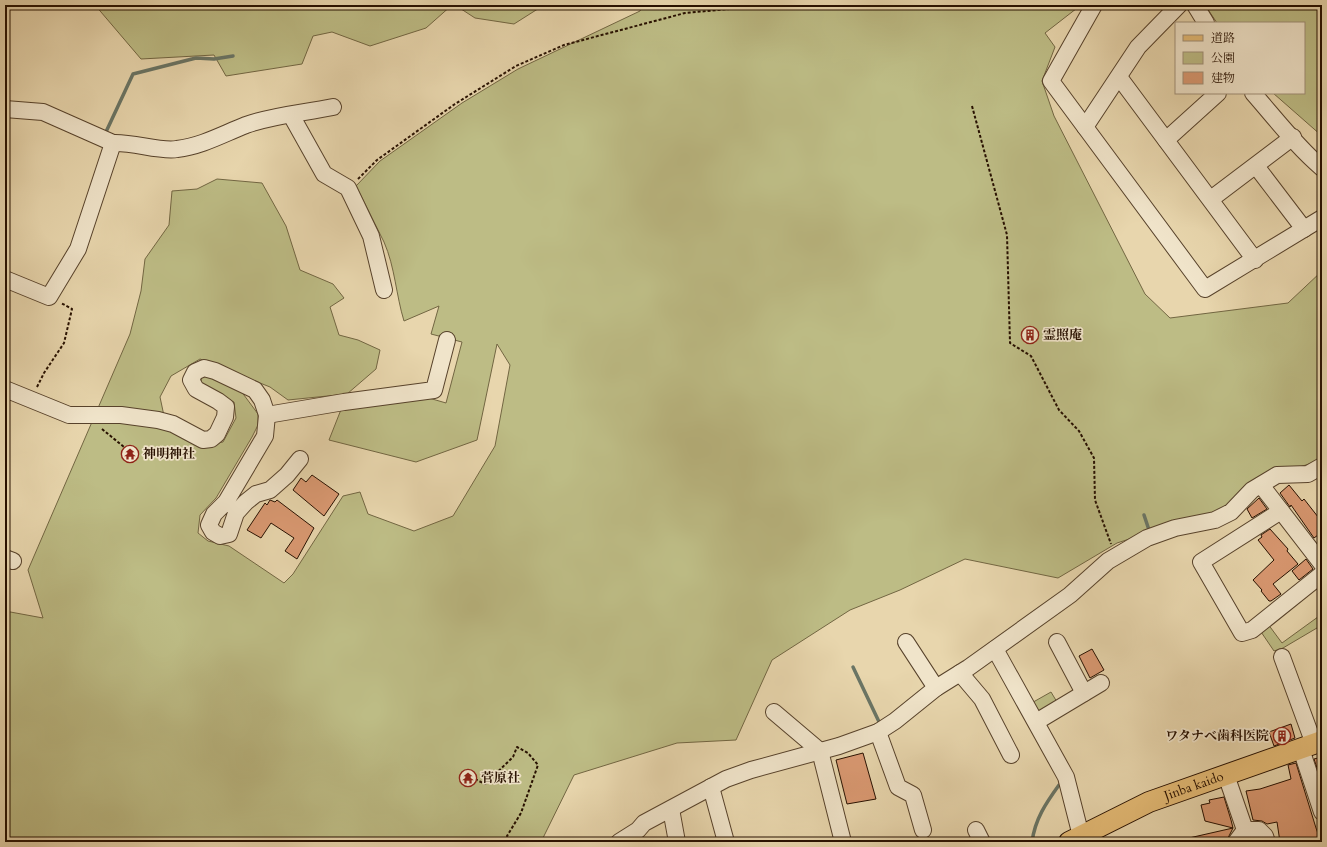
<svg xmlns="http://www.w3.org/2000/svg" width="1327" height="847" font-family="Cardo,'Noto Serif JP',serif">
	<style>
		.green { fill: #bdbc85; stroke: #726642 }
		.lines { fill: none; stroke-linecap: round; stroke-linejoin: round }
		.stream { stroke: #6a7565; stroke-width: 3.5 }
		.building { fill: #da9972; stroke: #271000 }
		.minor-casing { stroke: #57422b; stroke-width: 18 }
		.major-casing { stroke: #271000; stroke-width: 22 }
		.path { stroke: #271000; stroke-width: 2; stroke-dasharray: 3 2; stroke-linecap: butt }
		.minor { stroke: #f0e4ca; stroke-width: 16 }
		.major { stroke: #e4bb76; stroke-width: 20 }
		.labels { text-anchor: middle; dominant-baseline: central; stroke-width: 3.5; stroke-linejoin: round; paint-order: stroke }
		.poi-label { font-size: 13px; font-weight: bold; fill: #271000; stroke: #f0e4ca; text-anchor: start }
		.street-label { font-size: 13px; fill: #271000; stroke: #f0e4ca }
	</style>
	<rect width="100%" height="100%" fill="#e8d6ad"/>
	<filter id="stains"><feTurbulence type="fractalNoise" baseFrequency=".005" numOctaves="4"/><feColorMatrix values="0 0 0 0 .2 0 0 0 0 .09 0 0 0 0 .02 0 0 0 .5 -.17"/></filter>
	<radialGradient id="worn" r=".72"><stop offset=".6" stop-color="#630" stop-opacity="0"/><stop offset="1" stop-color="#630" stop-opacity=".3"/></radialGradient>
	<!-- green -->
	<g class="green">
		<path d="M95 5H452L426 28 370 46 332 32 313 36 302 64 226 76 214 55 141 59Z"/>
		<path d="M455 5H544L514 24 475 18Z"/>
		<path d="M643 5H1081L1045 33 1055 47 1042 81 1054 116 1145 294 1170 318 1288 303 1322 271V460L1267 477 1219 510 1117 543 1058 578 965 559 900 590 850 610 772 660 736 740 677 743 574 775 541 842H5V611L43 618 28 570 130 334 141 291 145 259 169 225 172 191 197 189 217 179 262 183 286 226 300 270 333 284 344 298 330 307 339 335 358 340 380 350 376 369 347 394 288 400 270 387 200 359 171 376 160 397 167 430 203 446 223 442 236 418 234 402 202 385 201 378 206 374 241 391 258 414V425L252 437 216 498 200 515 198 533 208 541 229 546 284 583 293 574 343 496 360 492 368 514 414 531 453 516 495 446 510 365 497 344 477 440 416 462 329 440 344 402 422 396 446 403 462 342 431 334 439 306 404 321C396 295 395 267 384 242 375 223 365 205 356 186L380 161 462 103 518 69 640 11Z"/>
		<path d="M1216 5H1322V136L1273 93H1304V23H1217L1207 8Z"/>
		<path d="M1322 614V625L1283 648 1274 651 1257 626 1265 620 1282 643Z"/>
		<path d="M1051 692 1060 707 1040 719 1028 705Z"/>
	</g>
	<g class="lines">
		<!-- stream -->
		<g class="stream">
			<path d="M105 134 133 74 196 58 214 59 233 56"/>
			<path d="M1144 515 1150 533"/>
			<path d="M853 667 881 726"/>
			<path d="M919 833 922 842"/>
			<path d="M1032 842C1035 819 1046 803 1059 785"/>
		</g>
	</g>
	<!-- building -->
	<g class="building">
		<path d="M312 475 339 494 324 516 293 490 301 478 306 482Z"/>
		<path d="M1289 485 1302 501 1304 499 1322 522V532L1314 538 1291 505 1290 507 1280 493Z"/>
		<path d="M1259 498 1267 509 1252 518 1247 509Z"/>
		<path d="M270 500 275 502 277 500 314 528 297 559 285 551 294 538 271 523 261 538 247 530 265 503 267 505Z"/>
		<path d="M1270 529 1288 549 1287 551 1298 564 1273 584 1281 594 1271 601H1269L1261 591 1262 590 1253 580 1274 560 1258 540 1262 537 1261 535Z"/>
		<path d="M1306 559 1313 569 1299 580 1292 571Z"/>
		<path d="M1092 649 1104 670 1090 678 1079 656Z"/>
		<path d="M1291 724 1295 738 1274 746 1269 732Z"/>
		<path d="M863 753 876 799 847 804 836 760Z"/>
		<path d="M1322 757V774H1319L1314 759Z"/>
		<path d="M1296 763 1316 828 1321 842H1280L1277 822 1267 824 1262 821 1253 820 1246 791 1260 789 1291 779 1288 765Z"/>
		<path d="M1224 797 1231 820 1233 828 1205 821 1201 805 1210 803 1209 800Z"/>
		<path d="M1233 828 1227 840 1190 842 1189 838Z"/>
	</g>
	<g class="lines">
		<defs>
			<g id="minor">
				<path d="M1094 5 1051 81 1205 289 1322 218"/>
				<path d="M1195 5 1206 23"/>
				<path d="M1119 77 1255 260"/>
				<path d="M1253 93C1275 118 1297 147 1322 168"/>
				<path d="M5 109 43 112 113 143C134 142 160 152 177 149 202 146 223 134 246 125 274 115 304 113 333 107"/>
				<path d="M291 115 324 174 348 188 371 236 384 290"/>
				<path d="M1085 127 1138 47 1179 5"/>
				<path d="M1166 140 1218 93"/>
				<path d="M1256 166 1304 229"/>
				<path d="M1211 199 1293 137"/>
				<path d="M5 279 49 297 78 249 113 143"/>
				<path d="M5 389 69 415H121L158 420 173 424 203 440 211 439 217 434 225 417 226 407 218 401 196 389 191 380 195 372 204 368 215 371 255 390 262 400 267 415 265 436 226 502 214 514 209 525 213 532 220 536 229 534 236 513 246 502 256 494 270 490 287 475 300 459"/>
				<path d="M267 415 344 402 434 390 447 340"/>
				<path d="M1261 485 1322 564"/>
				<path d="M1281 511 1201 562 1242 633 1252 630 1322 574"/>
				<path d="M5 558 13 561"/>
				<path d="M906 642 936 688"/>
				<path d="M1057 642 1084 693"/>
				<path d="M995 649 1066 777 1081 836"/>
				<path d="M1282 657 1314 744"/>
				<path d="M960 673 982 699 1011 755"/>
				<path d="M774 712 820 751 843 842"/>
				<path d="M1036 722 1101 683"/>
				<path d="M878 732 898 787 913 795 923 830"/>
				<path d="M1301 749 1322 812"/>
				<path d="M1226 775 1245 830"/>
				<path d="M711 787 726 842"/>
				<path d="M671 809 677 842"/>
				<path d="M976 830 982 842"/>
				<path d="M619 842 638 830 644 823 726 779 751 770 839 746 878 732 895 721 936 688 968 668 1070 595 1108 561 1147 538 1175 528 1215 520 1231 512 1252 490 1277 475 1308 474 1322 466"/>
				<path d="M1236 842 1245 830H1259L1265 836 1267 842"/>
			</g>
			<g id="major">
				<path id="s1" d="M1069 842 1149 802 1322 741"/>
			</g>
		</defs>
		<!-- minor casing -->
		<use href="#minor" class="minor-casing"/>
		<!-- major casing -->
		<use href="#major" class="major-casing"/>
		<!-- path -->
		<g class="path">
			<path d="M972 106 1007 235 1010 343 1031 356 1059 410 1079 431 1094 458 1095 500 1111 544"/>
			<path d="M358 179 377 160 455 104 516 66 564 45 685 13 773 5"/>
			<path d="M37 387 44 373 64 343 72 309 61 303"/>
			<path d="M102 429 124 447"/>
			<path d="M475 779 485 784 513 757 517 747 528 753 538 765 521 813 507 836 513 842"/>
		</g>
		<!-- minor -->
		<use href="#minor" class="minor"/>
		<!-- major -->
		<use href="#major" class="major"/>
	</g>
	<!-- icons -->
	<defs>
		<symbol id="building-ring" viewBox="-11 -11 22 22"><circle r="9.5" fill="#f0e4ca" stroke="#8f2418" stroke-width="1.5"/><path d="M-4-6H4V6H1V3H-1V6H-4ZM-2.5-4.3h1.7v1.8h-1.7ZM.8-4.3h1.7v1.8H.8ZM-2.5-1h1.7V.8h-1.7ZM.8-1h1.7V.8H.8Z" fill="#8f2418"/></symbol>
		<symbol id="temple-ring" viewBox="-11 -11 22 22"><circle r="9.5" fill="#f0e4ca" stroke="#8f2418" stroke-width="1.5"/><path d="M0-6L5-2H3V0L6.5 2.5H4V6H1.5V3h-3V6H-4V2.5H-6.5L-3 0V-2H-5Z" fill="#8f2418"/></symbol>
	</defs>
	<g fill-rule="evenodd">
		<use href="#building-ring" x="1020" y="325" width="20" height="20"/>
		<use href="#temple-ring" x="120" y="444" width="20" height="20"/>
		<use href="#building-ring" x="1272" y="726" width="20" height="20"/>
		<use href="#temple-ring" x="458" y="768" width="20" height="20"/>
	</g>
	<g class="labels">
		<!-- poi labels -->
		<g class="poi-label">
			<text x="1043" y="335">霊照庵</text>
			<text x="143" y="454">神明神社</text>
			<text x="1269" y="736" text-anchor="end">ワタナベ歯科医院</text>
			<text x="481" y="778">菅原社</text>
		</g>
		<!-- street labels -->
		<g class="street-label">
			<text stroke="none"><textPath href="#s1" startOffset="137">Jinba kaido</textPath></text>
		</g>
	</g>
	<!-- margin -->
	<rect width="1327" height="847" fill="none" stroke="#e8d6ad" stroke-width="20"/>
	<rect x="6" y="6" width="1315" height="835" fill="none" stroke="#271000" stroke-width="2"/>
	<rect x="10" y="10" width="1307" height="827" fill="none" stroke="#271000"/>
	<!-- legend -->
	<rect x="1175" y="22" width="130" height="72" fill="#f0e4ca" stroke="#a08f79"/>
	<rect x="1183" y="35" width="20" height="6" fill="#e4bb76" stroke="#a08f79"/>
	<text x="1211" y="42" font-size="12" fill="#271000">道路</text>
	<rect x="1183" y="52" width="20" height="12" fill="#bdbc85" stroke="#a08f79"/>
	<text x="1211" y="62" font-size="12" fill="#271000">公園</text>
	<rect x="1183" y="72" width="20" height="12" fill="#da9972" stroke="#a08f79"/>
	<text x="1211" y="82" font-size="12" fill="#271000">建物</text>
	<rect width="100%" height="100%" filter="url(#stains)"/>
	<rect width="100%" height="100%" fill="url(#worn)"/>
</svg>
